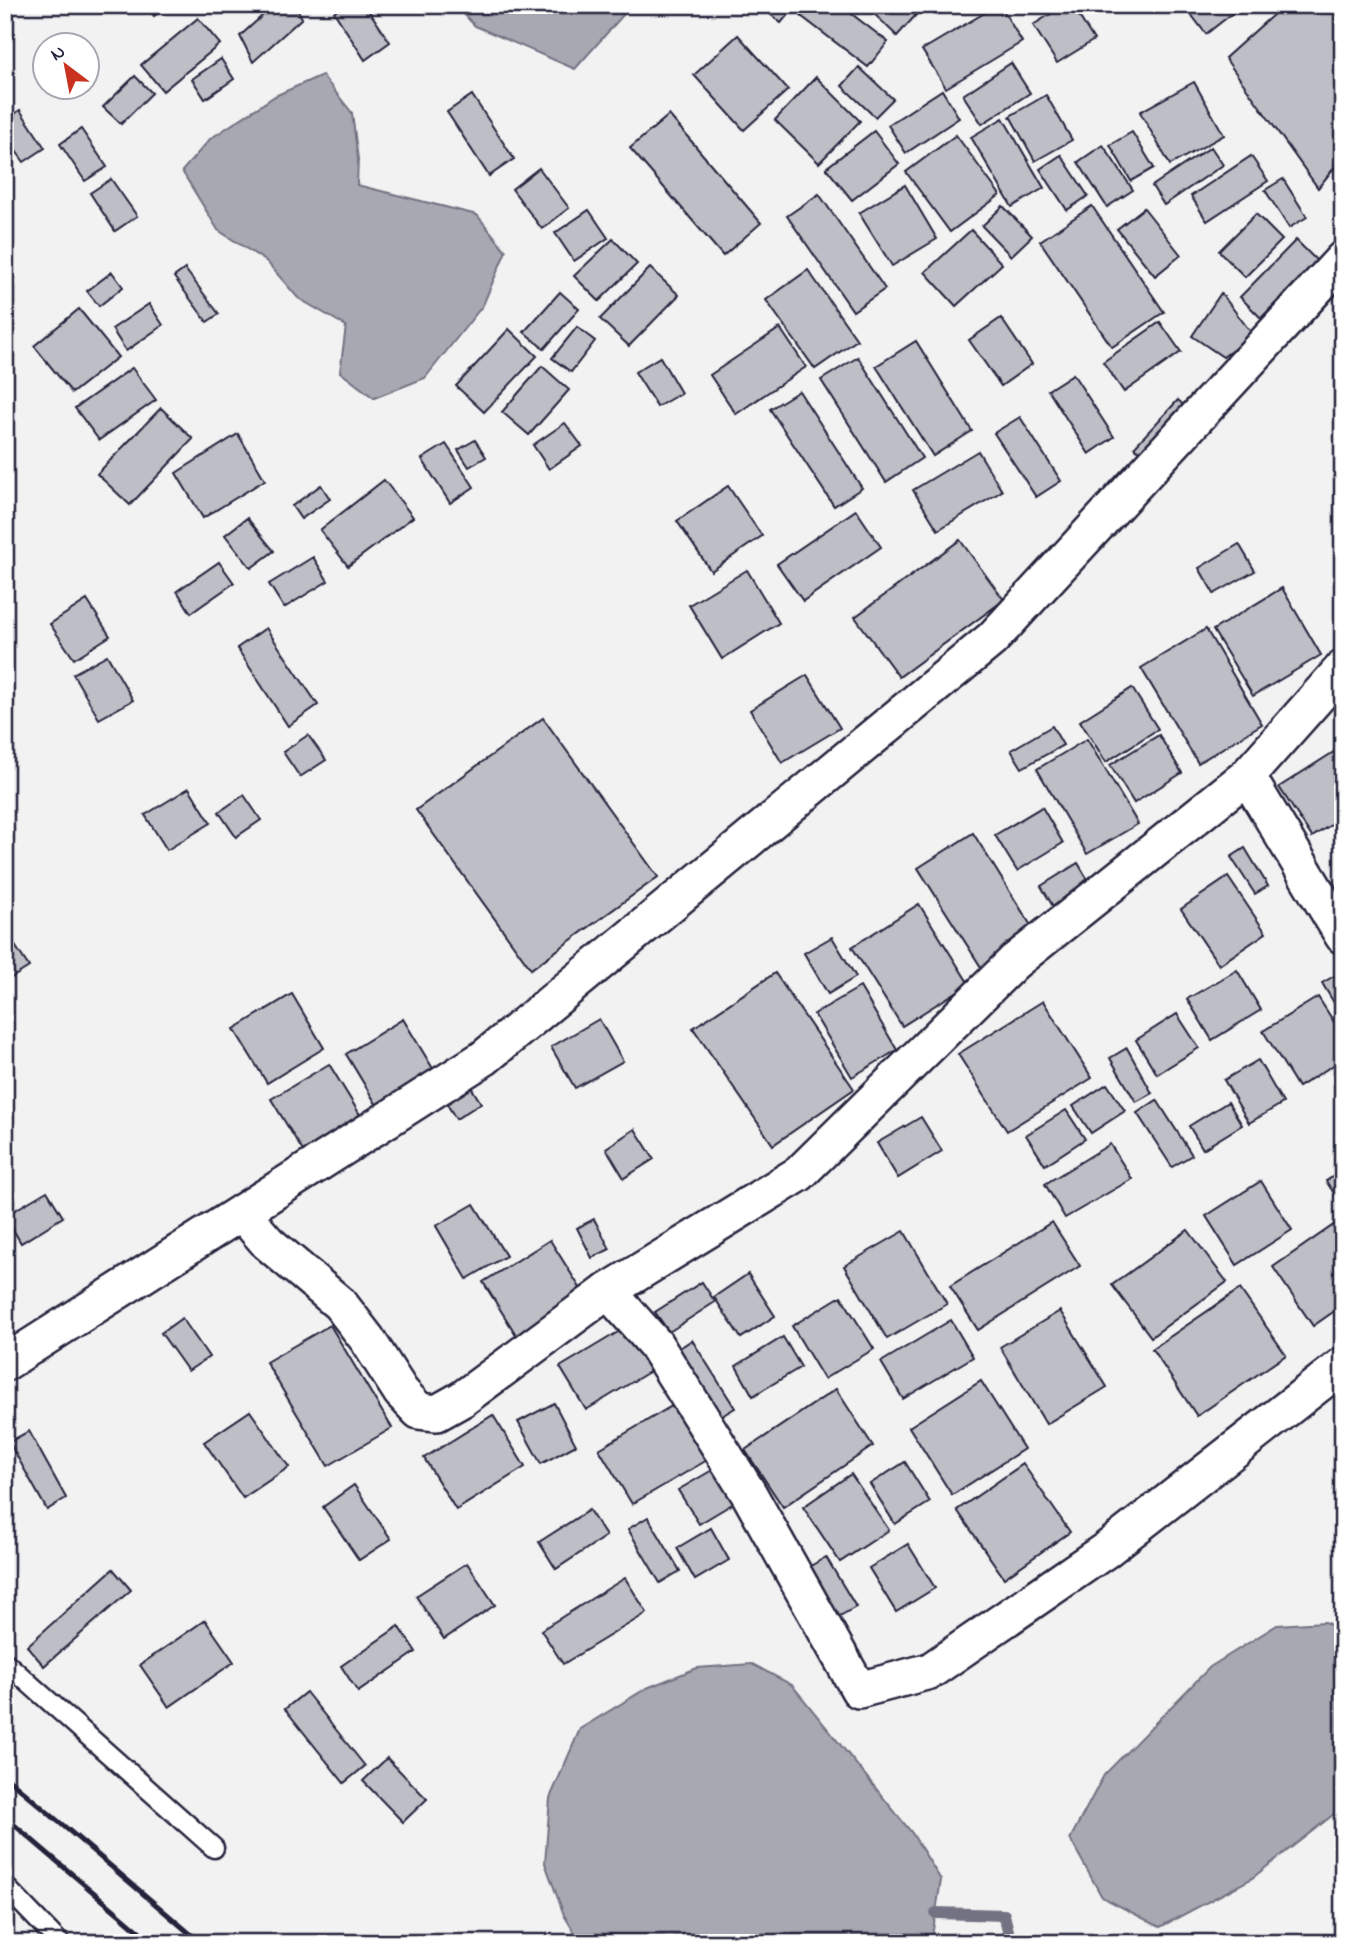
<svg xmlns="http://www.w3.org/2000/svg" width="1348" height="1948" font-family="'Indie Flower',sans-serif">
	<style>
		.water { fill: #a8a8b2; stroke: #727282; stroke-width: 2 }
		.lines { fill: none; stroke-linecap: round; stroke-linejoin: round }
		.stream { stroke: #727282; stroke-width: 12 }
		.building { fill: #bebec6; stroke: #22223b; stroke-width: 2 }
		.service-casing { stroke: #22223b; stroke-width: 23 }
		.minor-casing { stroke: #22223b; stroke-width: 40 }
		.service { stroke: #fff; stroke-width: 18 }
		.minor { stroke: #fff; stroke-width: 35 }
		.rail { stroke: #22223b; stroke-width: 5 }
	</style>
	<rect width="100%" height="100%" fill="#f2f2f3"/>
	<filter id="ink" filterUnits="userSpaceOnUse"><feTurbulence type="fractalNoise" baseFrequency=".0143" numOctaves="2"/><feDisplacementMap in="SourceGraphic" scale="14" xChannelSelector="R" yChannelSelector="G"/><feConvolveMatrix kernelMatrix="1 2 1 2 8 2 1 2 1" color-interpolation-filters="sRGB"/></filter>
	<g filter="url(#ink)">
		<!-- water -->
		<g class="water">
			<path d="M455 5H632L575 69 475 26Z"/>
			<path d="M322 75 352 113 358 159 357 185 477 215 506 251 483 305 425 378 374 398 340 372 346 326 298 298 267 262 218 230 182 171 210 139 275 96Z"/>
			<path d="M1325 1622 1343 1631V1807L1251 1879 1160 1927 1102 1897 1070 1839 1104 1775 1210 1667 1277 1625Z"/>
			<path d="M752 1664 792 1685 912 1833 941 1880 931 1943H581L564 1915 545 1863 550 1798 580 1729 647 1688 697 1668Z"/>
		</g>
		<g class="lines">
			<!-- stream -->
			<path class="stream" d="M936 1913 1004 1915 1011 1943"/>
		</g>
		<!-- building -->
		<g class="building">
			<path d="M147 5H170L154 16Z"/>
			<path d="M274 5H295L302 18 253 62 240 36Z"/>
			<path d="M343 5H365L390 42 365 60 334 12Z"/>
			<path d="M759 5H796L781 23Z"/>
			<path d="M809 5H840L888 42 868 67 801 16Z"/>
			<path d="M865 5H925L897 36Z"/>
			<path d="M998 5H1000L1022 42 946 88 922 50Z"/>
			<path d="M1065 5H1072L1094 40 1057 63 1033 25Z"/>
			<path d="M1184 5H1243L1206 34Z"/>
			<path d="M1284 5H1333L1343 18V157L1318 188 1225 58Z"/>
			<path d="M198 18 220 44 163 91 141 65Z"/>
			<path d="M738 35 788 90 744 130 694 75Z"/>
			<path d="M221 59 234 79 205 99 192 79Z"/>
			<path d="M1011 63 1030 93 982 124 963 95Z"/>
			<path d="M859 67 893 99 875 117 842 86Z"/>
			<path d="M135 76 152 93 121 124 103 107Z"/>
			<path d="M816 77 860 121 819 163 775 120Z"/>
			<path d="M1194 82 1224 135 1170 165 1140 112Z"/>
			<path d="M942 90 959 118 906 153 888 125Z"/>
			<path d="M472 95 514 159 489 176 447 112Z"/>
			<path d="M1046 95 1072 140 1035 161 1010 116Z"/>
			<path d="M20 110 45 148 24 162 5 136V121Z"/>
			<path d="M669 115 761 223 723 256 630 148Z"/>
			<path d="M1003 118 1044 188 1012 207 971 137Z"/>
			<path d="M81 129 107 167 85 181 60 144Z"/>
			<path d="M874 131 899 164 852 200 826 168Z"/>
			<path d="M1132 132 1154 168 1131 181 1110 145Z"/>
			<path d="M956 135 1000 195 950 232 906 172Z"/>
			<path d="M1103 145 1133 190 1107 207 1078 162Z"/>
			<path d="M1211 147 1223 165 1164 205 1152 186Z"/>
			<path d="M1061 155 1088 196 1067 210 1040 169Z"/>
			<path d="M1251 156 1268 181 1207 221 1191 196Z"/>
			<path d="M539 168 569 208 542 229 512 189Z"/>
			<path d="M111 179 137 216 115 231 90 193Z"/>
			<path d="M1283 179 1307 217 1289 228 1265 190Z"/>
			<path d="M905 185 937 239 892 266 859 213Z"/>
			<path d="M819 194 885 289 853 311 787 216Z"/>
			<path d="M1003 206 1032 236 1011 256 982 226Z"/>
			<path d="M1092 206 1164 312 1112 347 1040 241Z"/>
			<path d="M1144 208 1181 255 1155 276 1117 229Z"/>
			<path d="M589 210 608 238 574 261 555 233Z"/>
			<path d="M1256 214 1282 240 1245 277 1219 251Z"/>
			<path d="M971 230 1002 264 956 306 925 272Z"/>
			<path d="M613 239 637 264 599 301 574 276Z"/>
			<path d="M1296 240 1317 261 1261 318 1240 297Z"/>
			<path d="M650 268 679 295 629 346 600 319Z"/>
			<path d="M185 269 219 314 207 322 174 277Z"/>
			<path d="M808 270 857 340 815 369 766 300Z"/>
			<path d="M112 272 123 287 99 306 87 291Z"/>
			<path d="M560 292 579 309 544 349 524 332Z"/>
			<path d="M1221 293 1253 335 1223 357 1192 336Z"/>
			<path d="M149 304 163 325 126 351 112 329Z"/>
			<path d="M79 309 118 357 72 393 34 346Z"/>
			<path d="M1001 318 1032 364 1001 386 969 340Z"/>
			<path d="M1160 322 1181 352 1124 392 1103 362Z"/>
			<path d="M577 327 595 341 571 372 552 358Z"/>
			<path d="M780 328 806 367 736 414 710 375Z"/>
			<path d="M509 329 537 356 484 412 456 386Z"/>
			<path d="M916 341 972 431 933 456 876 366Z"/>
			<path d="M660 357 681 393 657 407 635 372Z"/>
			<path d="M858 357 922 458 886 482 821 380Z"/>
			<path d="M542 366 569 390 529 435 502 412Z"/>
			<path d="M132 368 156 400 99 440 75 408Z"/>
			<path d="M1073 374 1114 437 1089 454 1048 390Z"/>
			<path d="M799 391 862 488 834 506 770 409Z"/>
			<path d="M1178 400 1190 411 1149 456 1138 450 1134 447Z"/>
			<path d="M161 408 193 439 130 505 97 474Z"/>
			<path d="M1020 417 1061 481 1036 497 994 433Z"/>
			<path d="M565 423 582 446 549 469 533 445Z"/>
			<path d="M238 434 265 480 203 518 176 473Z"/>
			<path d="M475 440 486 457 469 467 458 450Z"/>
			<path d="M446 444 474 487 450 503 422 459Z"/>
			<path d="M978 451 1002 491 938 530 913 490Z"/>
			<path d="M384 480 413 517 348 566 320 530Z"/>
			<path d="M321 485 330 499 301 519 292 506Z"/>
			<path d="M728 486 762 536 711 571 677 521Z"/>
			<path d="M856 510 881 547 803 601 777 564Z"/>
			<path d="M247 518 274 551 251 568 225 535Z"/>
			<path d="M960 540 1004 600 899 677 855 617Z"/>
			<path d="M1239 544 1255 571 1214 594 1199 568Z"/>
			<path d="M313 557 328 581 284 608 269 584Z"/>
			<path d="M219 562 234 583 191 613 177 591Z"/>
			<path d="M747 570 779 623 722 659 689 605Z"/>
			<path d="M1282 588 1321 655 1253 696 1213 630Z"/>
			<path d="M87 600 110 636 74 659 50 624Z"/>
			<path d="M266 628 318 705 288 726 237 648Z"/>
			<path d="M1206 629 1262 724 1198 763 1141 668Z"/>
			<path d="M107 655 133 700 99 719 73 674Z"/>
			<path d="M807 675 840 728 782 763 750 710Z"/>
			<path d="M1132 688 1158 729 1106 762 1080 721Z"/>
			<path d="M543 718 658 877 531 969 416 810Z"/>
			<path d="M1052 726 1063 745 1022 768 1011 750Z"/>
			<path d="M308 735 326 760 300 777 283 752Z"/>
			<path d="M1159 735 1182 773 1134 803 1110 765Z"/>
			<path d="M1087 739 1138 824 1087 854 1037 769Z"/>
			<path d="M1343 746V817L1312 837 1279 787Z"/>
			<path d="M189 788 211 823 167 850 145 815Z"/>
			<path d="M244 795 261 820 236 837 219 812Z"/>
			<path d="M1042 807 1063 843 1017 871 995 835Z"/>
			<path d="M973 833 1035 932 981 967 918 868Z"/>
			<path d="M1245 848 1268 886 1255 894 1231 857Z"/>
			<path d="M1078 863 1091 885 1054 908 1041 886Z"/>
			<path d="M1228 877 1266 933 1219 965 1181 909Z"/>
			<path d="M919 904 969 984 902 1026 852 947Z"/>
			<path d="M832 937 856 977 828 994 804 953Z"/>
			<path d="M14 944 29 967 5 982V950Z"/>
			<path d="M1237 970 1261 1010 1212 1040 1187 999Z"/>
			<path d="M1343 971V1009L1339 1011 1322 983Z"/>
			<path d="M775 973 854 1089 773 1145 693 1028Z"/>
			<path d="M860 987 897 1050 852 1077 814 1014Z"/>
			<path d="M292 994 324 1048 267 1083 234 1029Z"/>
			<path d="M1318 997 1343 1036V1059L1298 1087 1263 1031Z"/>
			<path d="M1043 1001 1092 1078 1007 1131 958 1054Z"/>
			<path d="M1177 1014 1199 1048 1157 1074 1136 1040Z"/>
			<path d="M403 1019 435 1072 378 1107 346 1054Z"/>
			<path d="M599 1019 623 1061 575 1088 551 1047Z"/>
			<path d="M1127 1048 1152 1093 1136 1102 1110 1058Z"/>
			<path d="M1258 1060 1283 1103 1249 1123 1224 1080Z"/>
			<path d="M329 1064 362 1118 304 1153 271 1099Z"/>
			<path d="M469 1084 481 1103 456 1119 444 1099Z"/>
			<path d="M1107 1084 1125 1111 1091 1133 1073 1106Z"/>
			<path d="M1157 1100 1192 1155 1172 1167 1137 1113Z"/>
			<path d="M1228 1102 1242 1125 1203 1149 1189 1126Z"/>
			<path d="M1066 1110 1085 1139 1045 1165 1026 1135Z"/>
			<path d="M921 1117 942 1151 898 1178 877 1143Z"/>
			<path d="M635 1129 654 1159 624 1178 606 1148Z"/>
			<path d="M1110 1144 1132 1179 1065 1218 1045 1184Z"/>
			<path d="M1343 1170V1207L1326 1181Z"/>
			<path d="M1261 1181 1292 1230 1237 1265 1206 1216Z"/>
			<path d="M47 1191 63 1217 21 1243 5 1216Z"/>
			<path d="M474 1204 506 1256 467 1279 436 1226Z"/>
			<path d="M594 1219 610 1249 592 1258 577 1228Z"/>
			<path d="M1052 1222 1080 1266 978 1330 950 1286Z"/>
			<path d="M1338 1222 1343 1229V1305L1313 1326 1273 1267Z"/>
			<path d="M1188 1230 1227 1282 1151 1337 1112 1285Z"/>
			<path d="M904 1231 947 1304 887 1339 844 1266Z"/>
			<path d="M550 1240 587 1299 520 1341 483 1282Z"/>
			<path d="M748 1274 775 1316 741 1338 714 1297Z"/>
			<path d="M702 1282 715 1302 669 1332 655 1312Z"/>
			<path d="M1240 1289 1286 1355 1197 1416 1152 1349Z"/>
			<path d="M841 1296 874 1349 824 1379 792 1326Z"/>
			<path d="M1060 1311 1107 1387 1046 1424 1000 1347Z"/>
			<path d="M182 1318 209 1357 188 1371 161 1333Z"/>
			<path d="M951 1320 973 1357 903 1399 881 1362Z"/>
			<path d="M330 1325 392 1428 328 1466 266 1362Z"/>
			<path d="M628 1326 654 1369 586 1410 560 1367Z"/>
			<path d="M783 1337 801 1367 753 1396 736 1366Z"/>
			<path d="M692 1340 735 1408 715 1420 672 1353Z"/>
			<path d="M981 1381 1024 1449 952 1495 909 1427Z"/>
			<path d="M836 1389 873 1446 783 1507 745 1450Z"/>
			<path d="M554 1403 576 1445 541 1464 518 1422Z"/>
			<path d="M677 1403 709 1459 632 1504 599 1449Z"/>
			<path d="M250 1411 289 1467 243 1498 204 1442Z"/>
			<path d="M493 1415 525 1467 456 1510 424 1458Z"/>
			<path d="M29 1431 66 1498 47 1510 9 1442Z"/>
			<path d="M905 1462 930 1502 895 1524 870 1484Z"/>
			<path d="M1023 1464 1070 1532 1004 1578 957 1510Z"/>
			<path d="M714 1469 734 1503 699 1524 678 1490Z"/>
			<path d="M851 1474 889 1530 840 1562 803 1507Z"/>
			<path d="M354 1485 391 1539 359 1560 323 1507Z"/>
			<path d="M589 1510 606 1536 556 1569 539 1542Z"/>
			<path d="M648 1517 680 1571 660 1583 628 1529Z"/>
			<path d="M711 1528 729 1560 695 1580 677 1548Z"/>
			<path d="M908 1544 935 1588 896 1612 869 1568Z"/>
			<path d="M826 1557 856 1607 829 1622 800 1572Z"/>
			<path d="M467 1563 495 1605 444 1639 416 1596Z"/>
			<path d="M113 1569 131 1590 44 1666 27 1646Z"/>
			<path d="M625 1578 647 1613 563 1664 541 1630Z"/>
			<path d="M205 1620 234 1662 169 1707 140 1665Z"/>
			<path d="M399 1626 416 1652 358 1692 341 1666Z"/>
			<path d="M306 1692 365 1766 344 1783 285 1709Z"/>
			<path d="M387 1758 427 1799 403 1822 363 1781Z"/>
		</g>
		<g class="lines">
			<defs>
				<g id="service">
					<path d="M5 1662 214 1848"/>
					<path d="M5 1886 60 1943"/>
				</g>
				<g id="minor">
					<path d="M1247 776 1343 936"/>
					<path d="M242 1213 268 1243 340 1304 367 1339 401 1392 419 1411 437 1413 462 1399 608 1291 799 1174 1014 962 1247 776 1343 668"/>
					<path d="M608 1291 655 1344 749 1494 859 1690 930 1671 1106 1550 1343 1365"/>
					<path d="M5 1363 484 1058 992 639 1343 259"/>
				</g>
			</defs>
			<!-- service casing -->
			<use href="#service" class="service-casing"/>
			<!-- minor casing -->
			<use href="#minor" class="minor-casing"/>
			<!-- service -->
			<use href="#service" class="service"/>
			<!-- minor -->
			<use href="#minor" class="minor"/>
			<!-- rail -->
			<g class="rail">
				<path d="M5 1776 201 1943"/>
				<path d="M5 1817 153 1943"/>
			</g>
		</g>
	</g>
	<!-- margin -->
	<rect width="1348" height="1948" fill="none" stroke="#fff" stroke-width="28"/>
	<rect x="14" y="14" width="1320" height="1920" fill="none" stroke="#22223b" stroke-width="2.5" filter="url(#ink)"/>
	<!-- north arrow -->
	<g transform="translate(66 66) rotate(328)"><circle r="33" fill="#ffffff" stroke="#a7a7b1" stroke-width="2"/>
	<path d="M0-5L12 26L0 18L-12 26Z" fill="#c8321e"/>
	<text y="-10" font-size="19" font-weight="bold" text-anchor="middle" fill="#22223b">N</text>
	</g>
</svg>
